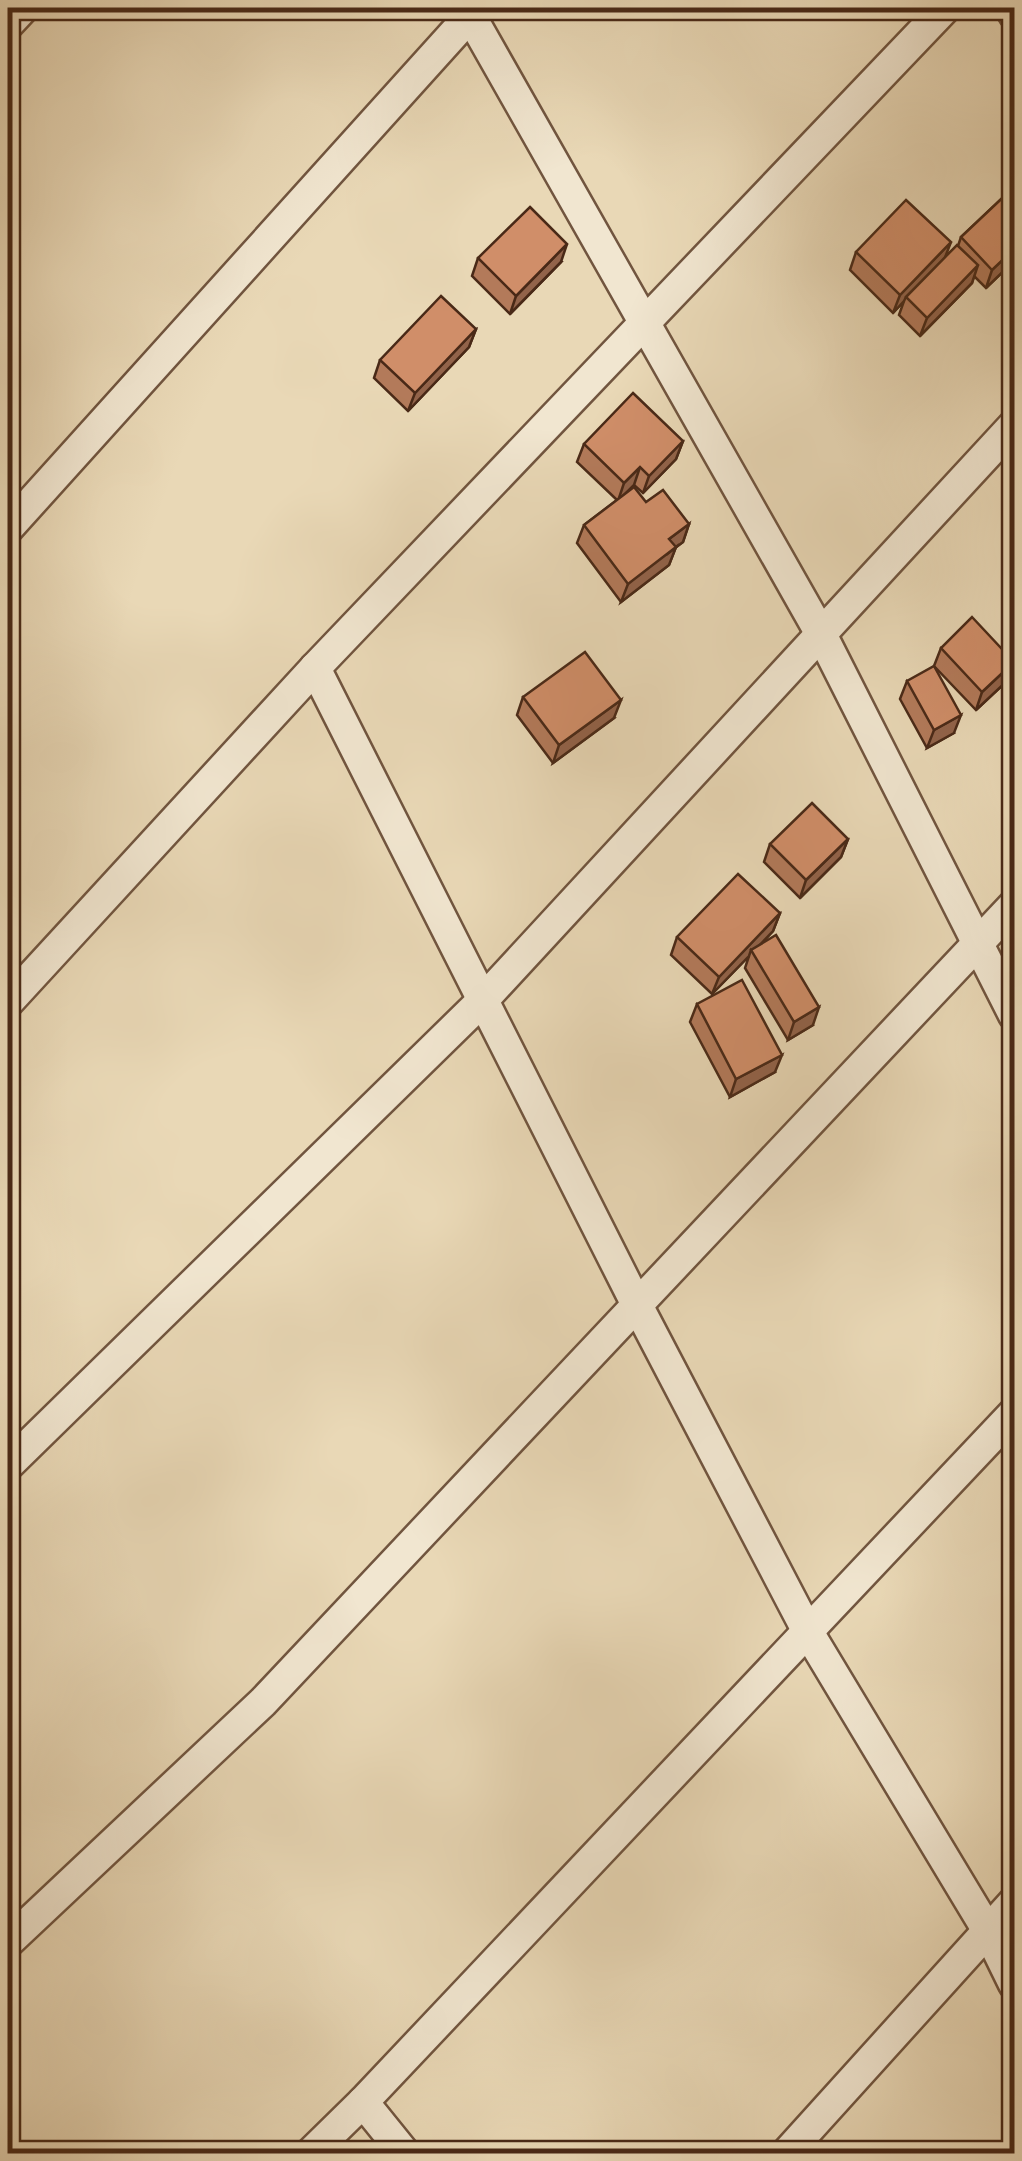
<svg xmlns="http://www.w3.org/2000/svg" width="1022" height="2161" font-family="Alegreya,serif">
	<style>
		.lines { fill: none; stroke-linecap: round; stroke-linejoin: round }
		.street-casing { stroke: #71553f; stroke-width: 35 }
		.street { stroke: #f1e6d0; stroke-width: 30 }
		.wall { fill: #b37a5a; stroke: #492917; stroke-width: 2.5 }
		.shaded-wall { fill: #92634a; stroke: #492917; stroke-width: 2.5 }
		.building { fill: #d08e69; stroke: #492917; stroke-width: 2.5 }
	</style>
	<rect width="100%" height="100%" fill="#e9d8b6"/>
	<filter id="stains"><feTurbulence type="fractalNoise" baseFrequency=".002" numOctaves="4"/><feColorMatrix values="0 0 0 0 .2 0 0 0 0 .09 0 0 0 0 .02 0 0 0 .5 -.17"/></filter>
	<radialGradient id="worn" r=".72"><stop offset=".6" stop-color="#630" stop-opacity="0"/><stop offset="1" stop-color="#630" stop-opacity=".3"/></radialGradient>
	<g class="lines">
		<defs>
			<g id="street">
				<path d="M466 8 821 634 1014 1015"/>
				<path d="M1011 8 1014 14"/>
				<path d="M8 24 23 8"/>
				<path d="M8 528 477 8"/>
				<path d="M315 668 637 1305 808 1632 988 1931 1014 1984"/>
				<path d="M8 1002 315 668 945 8"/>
				<path d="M8 1465 483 1000 1014 425"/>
				<path d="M8 1942 263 1702 1014 905"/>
				<path d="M363 2102 405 2154"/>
				<path d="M310 2154 363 2102 1014 1413"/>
				<path d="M786 2154 1014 1902"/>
			</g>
		</defs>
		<!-- street casing -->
		<use href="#street" class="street-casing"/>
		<!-- street -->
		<use href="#street" class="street"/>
	</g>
	<!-- wall -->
	<g class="wall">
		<path d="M1014 187V261L986 288 974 276 972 283 920 336 899 315 904 301 893 313 850 270 856 252 945 256 958 246 961 237Z"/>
		<path d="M478 258 561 262 510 314 472 276Z"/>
		<path d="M476 329 469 347 408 411 374 378 380 360Z"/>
		<path d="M683 441 676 459 643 493 634 485 626 493 689 524 683 542 676 547 669 565 621 602 577 543 584 525 617 500 577 462 584 444Z"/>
		<path d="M941 648 1008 680 976 710 934 666Z"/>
		<path d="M907 681 954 733 927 748 900 699Z"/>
		<path d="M523 697 614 718 553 763 517 715Z"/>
		<path d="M848 839 841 857 800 898 764 862 770 844Z"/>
		<path d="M780 913 773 931 760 945 813 1025 788 1040 745 968 749 956 712 994 671 955 677 937Z"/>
		<path d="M697 1004 775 1072 730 1097 690 1022Z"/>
	</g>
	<!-- shaded-wall -->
	<g class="shaded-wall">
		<path d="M951 242 944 260 906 297 904 301 893 313 900 295Z"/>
		<path d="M567 244 561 262 510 314 516 296Z"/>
		<path d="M1014 249V261L986 288 992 270Z"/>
		<path d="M978 265 972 283 920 336 927 318Z"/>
		<path d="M476 329 469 347 408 411 415 393Z"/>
		<path d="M683 441 676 459 643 493 649 476Z"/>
		<path d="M640 467 634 485 618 501 624 483Z"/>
		<path d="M689 524 683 542 666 555 676 547 669 565 621 602 628 584 669 539Z"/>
		<path d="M1014 662 1008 680 976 710 982 692Z"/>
		<path d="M621 700 614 718 553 763 559 745Z"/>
		<path d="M961 715 954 733 927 748 934 730Z"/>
		<path d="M848 839 841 857 800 898 806 880Z"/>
		<path d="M780 913 773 931 753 952 751 950 749 956 712 994 719 977Z"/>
		<path d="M819 1007 813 1025 788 1040 794 1022Z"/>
		<path d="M782 1055 775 1072 730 1097 736 1079Z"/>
	</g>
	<!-- building -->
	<g class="building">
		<path d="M1014 187V249L992 270 961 237Z"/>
		<path d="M906 200 951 242 900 295 856 252Z"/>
		<path d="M530 207 567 244 516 296 478 258Z"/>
		<path d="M957 245 978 265 927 318 906 297Z"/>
		<path d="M441 296 476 329 415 393 380 360Z"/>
		<path d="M633 393 683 441 649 476 640 467 624 483 584 444Z"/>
		<path d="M634 487 646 502 663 490 689 524 669 539 676 547 628 584 584 525Z"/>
		<path d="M972 617 1014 662 982 692 941 648Z"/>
		<path d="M585 652 621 700 559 745 523 697Z"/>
		<path d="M934 666 961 715 934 730 907 681Z"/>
		<path d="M812 803 848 839 806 880 770 844Z"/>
		<path d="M738 874 780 913 719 977 677 937Z"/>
		<path d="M776 935 819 1007 794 1022 751 950Z"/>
		<path d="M742 980 782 1055 736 1079 697 1004Z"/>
	</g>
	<!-- margin -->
	<rect width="1022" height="2161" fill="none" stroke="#e9d8b6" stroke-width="40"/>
	<rect x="10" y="10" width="1002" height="2141" fill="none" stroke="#492917" stroke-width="5"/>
	<rect x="20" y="20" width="982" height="2121" fill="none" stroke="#492917" stroke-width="2.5"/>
	<rect width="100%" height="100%" filter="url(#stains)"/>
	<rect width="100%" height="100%" fill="url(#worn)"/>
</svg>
